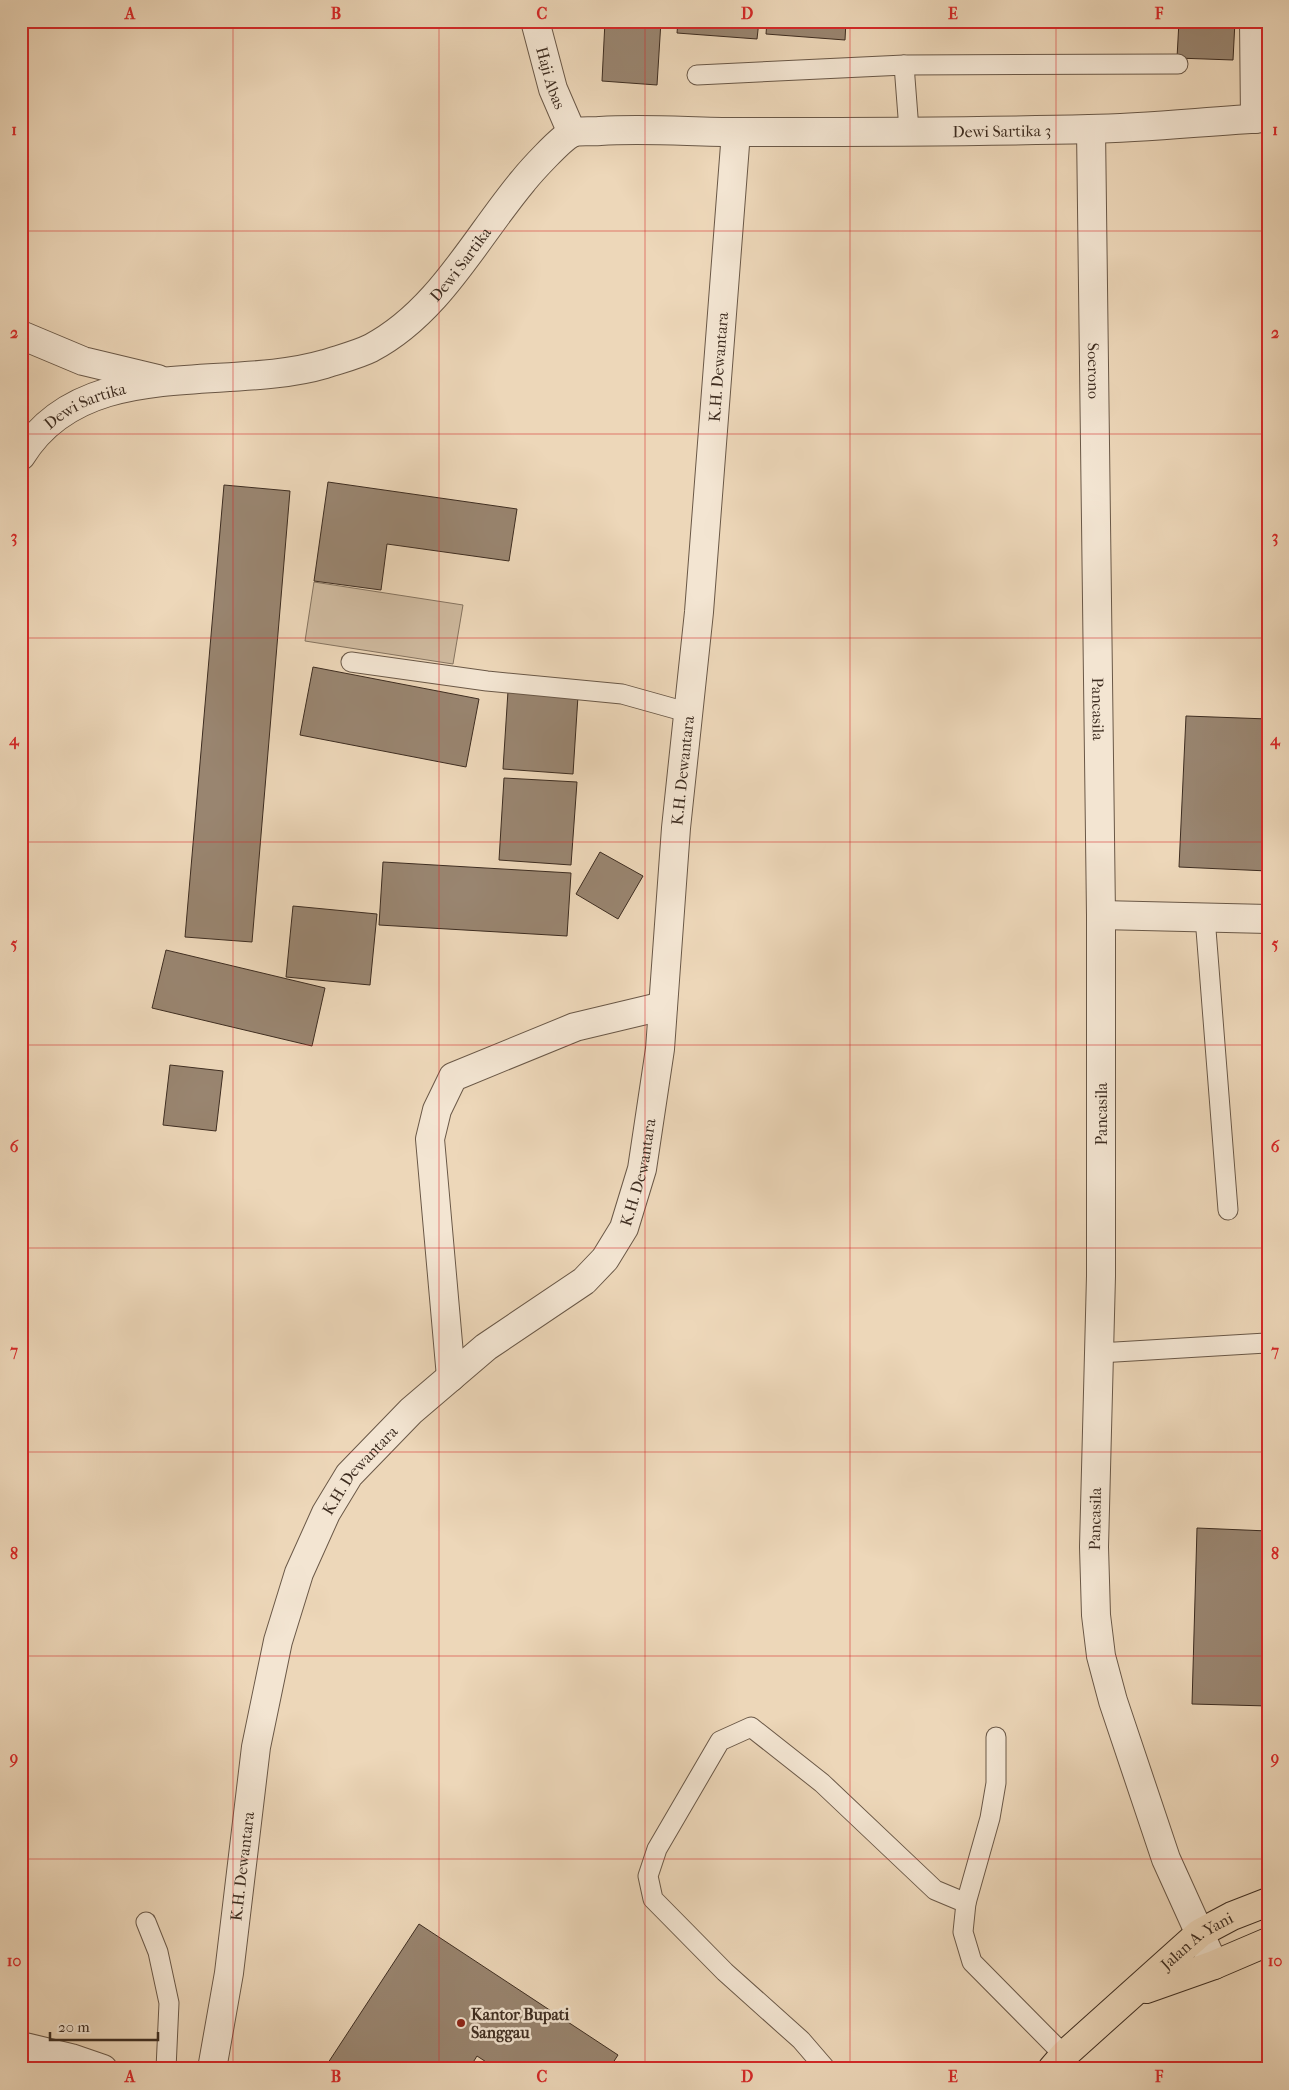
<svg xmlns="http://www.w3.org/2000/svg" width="1289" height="2090" font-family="'IM FELL French Canon',serif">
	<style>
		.green { fill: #cfba9f; stroke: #867460 }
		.building { fill: #998570; stroke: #3e2d21 }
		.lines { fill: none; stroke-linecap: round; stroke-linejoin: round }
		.lane-casing { stroke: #6a5847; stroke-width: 21 }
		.street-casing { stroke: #6a5847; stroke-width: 30 }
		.highway-casing { stroke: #3e2d21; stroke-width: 30 }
		.lane { stroke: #f3e5d2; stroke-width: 19 }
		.street { stroke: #f3e5d2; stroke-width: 28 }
		.highway { stroke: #edd7b9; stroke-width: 28 }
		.grid { fill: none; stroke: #d62828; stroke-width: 1; stroke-opacity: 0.55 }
		.poi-dot { fill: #8f2418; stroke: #f3e5d2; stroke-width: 2 }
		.labels { text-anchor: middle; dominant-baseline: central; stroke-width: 5; stroke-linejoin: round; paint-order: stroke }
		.street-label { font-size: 16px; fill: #3e2d21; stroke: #f3e5d2 }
		.poi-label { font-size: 16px; font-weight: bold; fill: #3e2d21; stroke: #f3e5d2; text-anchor: start }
		.neatline { fill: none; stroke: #d62828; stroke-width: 2 }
		.grid-label { font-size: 16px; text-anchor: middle; font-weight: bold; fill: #d62828 }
	</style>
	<rect width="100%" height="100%" fill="#edd7b9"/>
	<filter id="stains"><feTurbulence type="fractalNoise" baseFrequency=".004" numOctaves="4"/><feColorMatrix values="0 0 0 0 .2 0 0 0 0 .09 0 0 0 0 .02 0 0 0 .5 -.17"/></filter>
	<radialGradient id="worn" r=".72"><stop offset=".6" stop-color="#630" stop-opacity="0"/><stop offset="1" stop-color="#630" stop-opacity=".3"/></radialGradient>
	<!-- green -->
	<path class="green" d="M314 582 463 605 453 664 305 641Z"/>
	<!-- building -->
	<g class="building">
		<path d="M605 21H661L657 85 602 81Z"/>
		<path d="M678 21H759L757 39 677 33Z"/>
		<path d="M767 21H846L845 40 766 34Z"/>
		<path d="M1179 21H1235L1233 60 1177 58Z"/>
		<path d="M328 482 517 509 509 561 387 544 381 590 314 581Z"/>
		<path d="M224 485 290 491 252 942 185 937Z"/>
		<path d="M313 667 479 699 466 767 300 735Z"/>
		<path d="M508 691 578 696 573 774 503 769Z"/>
		<path d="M1186 716 1268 719V871L1179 867Z"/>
		<path d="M504 778 577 782 571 865 499 860Z"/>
		<path d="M600 852 643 876 618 919 576 894Z"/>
		<path d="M383 862 571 873 567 936 379 925Z"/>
		<path d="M293 906 377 914 370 985 286 977Z"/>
		<path d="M166 950 325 988 312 1046 152 1008Z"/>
		<path d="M170 1065 223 1071 216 1131 163 1125Z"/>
		<path d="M1197 1528 1268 1531V1706L1192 1704Z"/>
		<path d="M419 1924 618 2055 609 2069H497L477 2056 469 2069H324Z"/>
	</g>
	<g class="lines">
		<defs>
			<g id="lane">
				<path d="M697 75 904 65"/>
				<path d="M909 130 904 65 1178 64"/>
				<path d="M351 662 487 681 622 694 690 713"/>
				<path d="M1205 917 1228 1210"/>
				<path d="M1099 1353 1266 1343"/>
				<path d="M966 1903 990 1818 996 1783V1737"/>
				<path d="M146 1922 158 1952 169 2003 166 2069"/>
				<path d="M826 2069 801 2040 725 1972 653 1899 648 1876 657 1849 720 1741 751 1727 822 1783 935 1890 966 1903 963 1932 972 1962 1064 2055"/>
			</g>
			<g id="street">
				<path id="s1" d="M535 21 553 89 572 133"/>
				<path d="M1254 21 1255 119"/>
				<path id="s2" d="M1091 129 1101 915V1276L1094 1547 1096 1615 1101 1656 1113 1701 1166 1859 1214 1965"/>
				<path d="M21 335 83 361 158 379"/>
				<path id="s3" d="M21 456C84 353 227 393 325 364 340 359 357 355 371 348 439 312 476 237 523 181 531 171 561 138 572 133 579 130 592 132 600 131 645 128 692 132 737 132 854 132 972 132 1089 129 1149 128 1208 121 1268 118"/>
				<path d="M1101 915 1268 919"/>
				<path d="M451 1377 430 1139 437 1110 453 1077 575 1027 663 1006"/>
				<path d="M21 2046 71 2058 103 2069"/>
				<path id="s4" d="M212 2069 229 1973 256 1747 278 1641 299 1573 326 1513 349 1475 411 1411 486 1347 584 1281 605 1259 624 1228 642 1169 660 1049 676 828 699 612 736 132"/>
			</g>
			<g id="highway">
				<path d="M1146 1989 1214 1965 1268 1942"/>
				<path id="s5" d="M1052 2069 1064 2055 1200 1933 1232 1916 1268 1902"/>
			</g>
		</defs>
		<!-- lane casing -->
		<use href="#lane" class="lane-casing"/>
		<!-- street casing -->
		<use href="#street" class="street-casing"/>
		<!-- highway casing -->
		<use href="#highway" class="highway-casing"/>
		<!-- lane -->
		<use href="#lane" class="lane"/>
		<!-- street -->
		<use href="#street" class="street"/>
		<!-- highway -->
		<use href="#highway" class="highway"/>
	</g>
	<!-- grid -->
	<path class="grid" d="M233 21V2069M439 21V2069M645 21V2069M850 21V2069M1056 21V2069M21 231H1268M21 434H1268M21 638H1268M21 842H1268M21 1045H1268M21 1248H1268M21 1452H1268M21 1656H1268M21 1859H1268"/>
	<!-- markers -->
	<circle class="poi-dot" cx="461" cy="2023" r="5"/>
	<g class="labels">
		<!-- street labels -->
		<g class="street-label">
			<text stroke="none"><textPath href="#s1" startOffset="59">Haji Abas</textPath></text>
			<text stroke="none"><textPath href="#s3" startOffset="1105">Dewi Sartika 3</textPath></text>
			<text stroke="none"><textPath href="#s3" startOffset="502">Dewi Sartika</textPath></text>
			<text stroke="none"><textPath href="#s4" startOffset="1855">K.H. Dewantara</textPath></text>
			<text stroke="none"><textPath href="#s2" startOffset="242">Soerono</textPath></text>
			<text stroke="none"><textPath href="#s3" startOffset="84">Dewi Sartika</textPath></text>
			<text stroke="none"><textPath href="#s2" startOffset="580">Pancasila</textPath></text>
			<text stroke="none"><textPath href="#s4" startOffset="1450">K.H. Dewantara</textPath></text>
			<text transform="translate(1101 1114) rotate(-90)">Pancasila</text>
			<text stroke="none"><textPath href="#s4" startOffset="1045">K.H. Dewantara</textPath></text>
			<text stroke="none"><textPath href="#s4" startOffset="625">K.H. Dewantara</textPath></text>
			<text transform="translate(1095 1519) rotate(-89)">Pancasila</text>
			<text stroke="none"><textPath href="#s4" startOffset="205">K.H. Dewantara</textPath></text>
			<text stroke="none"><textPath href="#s5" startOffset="194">Jalan A. Yani</textPath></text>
		</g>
		<!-- poi labels -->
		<g class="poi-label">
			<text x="471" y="2014">Kantor Bupati<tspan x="471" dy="18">Sanggau</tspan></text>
		</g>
	</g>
	<!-- margin -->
	<rect width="1289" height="2090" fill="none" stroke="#edd7b9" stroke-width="55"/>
	<!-- scale -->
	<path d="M50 2032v8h108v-8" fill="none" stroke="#3e2d21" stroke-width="2.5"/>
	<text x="58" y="2032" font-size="15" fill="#3e2d21" stroke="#f3e5d2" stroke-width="4" paint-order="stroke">20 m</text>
	<rect x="28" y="28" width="1234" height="2034" class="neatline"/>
	<g class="grid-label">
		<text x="130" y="19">A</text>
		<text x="336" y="19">B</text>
		<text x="542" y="19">C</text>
		<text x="747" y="19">D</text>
		<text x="953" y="19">E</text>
		<text x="1159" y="19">F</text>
		<text x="14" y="135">1</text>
		<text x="1275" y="135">1</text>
		<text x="14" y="338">2</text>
		<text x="1275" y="338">2</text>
		<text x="14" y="542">3</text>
		<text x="1275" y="542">3</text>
		<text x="14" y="745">4</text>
		<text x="1275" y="745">4</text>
		<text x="14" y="949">5</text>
		<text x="1275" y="949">5</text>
		<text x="14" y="1152">6</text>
		<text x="1275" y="1152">6</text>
		<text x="14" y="1356">7</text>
		<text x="1275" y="1356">7</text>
		<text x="14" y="1559">8</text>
		<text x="1275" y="1559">8</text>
		<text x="14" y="1763">9</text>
		<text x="1275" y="1763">9</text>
		<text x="14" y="1966">10</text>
		<text x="1275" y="1966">10</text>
		<text x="130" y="2082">A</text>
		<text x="336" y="2082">B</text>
		<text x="542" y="2082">C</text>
		<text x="747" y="2082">D</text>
		<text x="953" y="2082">E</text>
		<text x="1159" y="2082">F</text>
	</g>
	<rect width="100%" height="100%" filter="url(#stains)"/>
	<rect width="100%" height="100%" fill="url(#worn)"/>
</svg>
